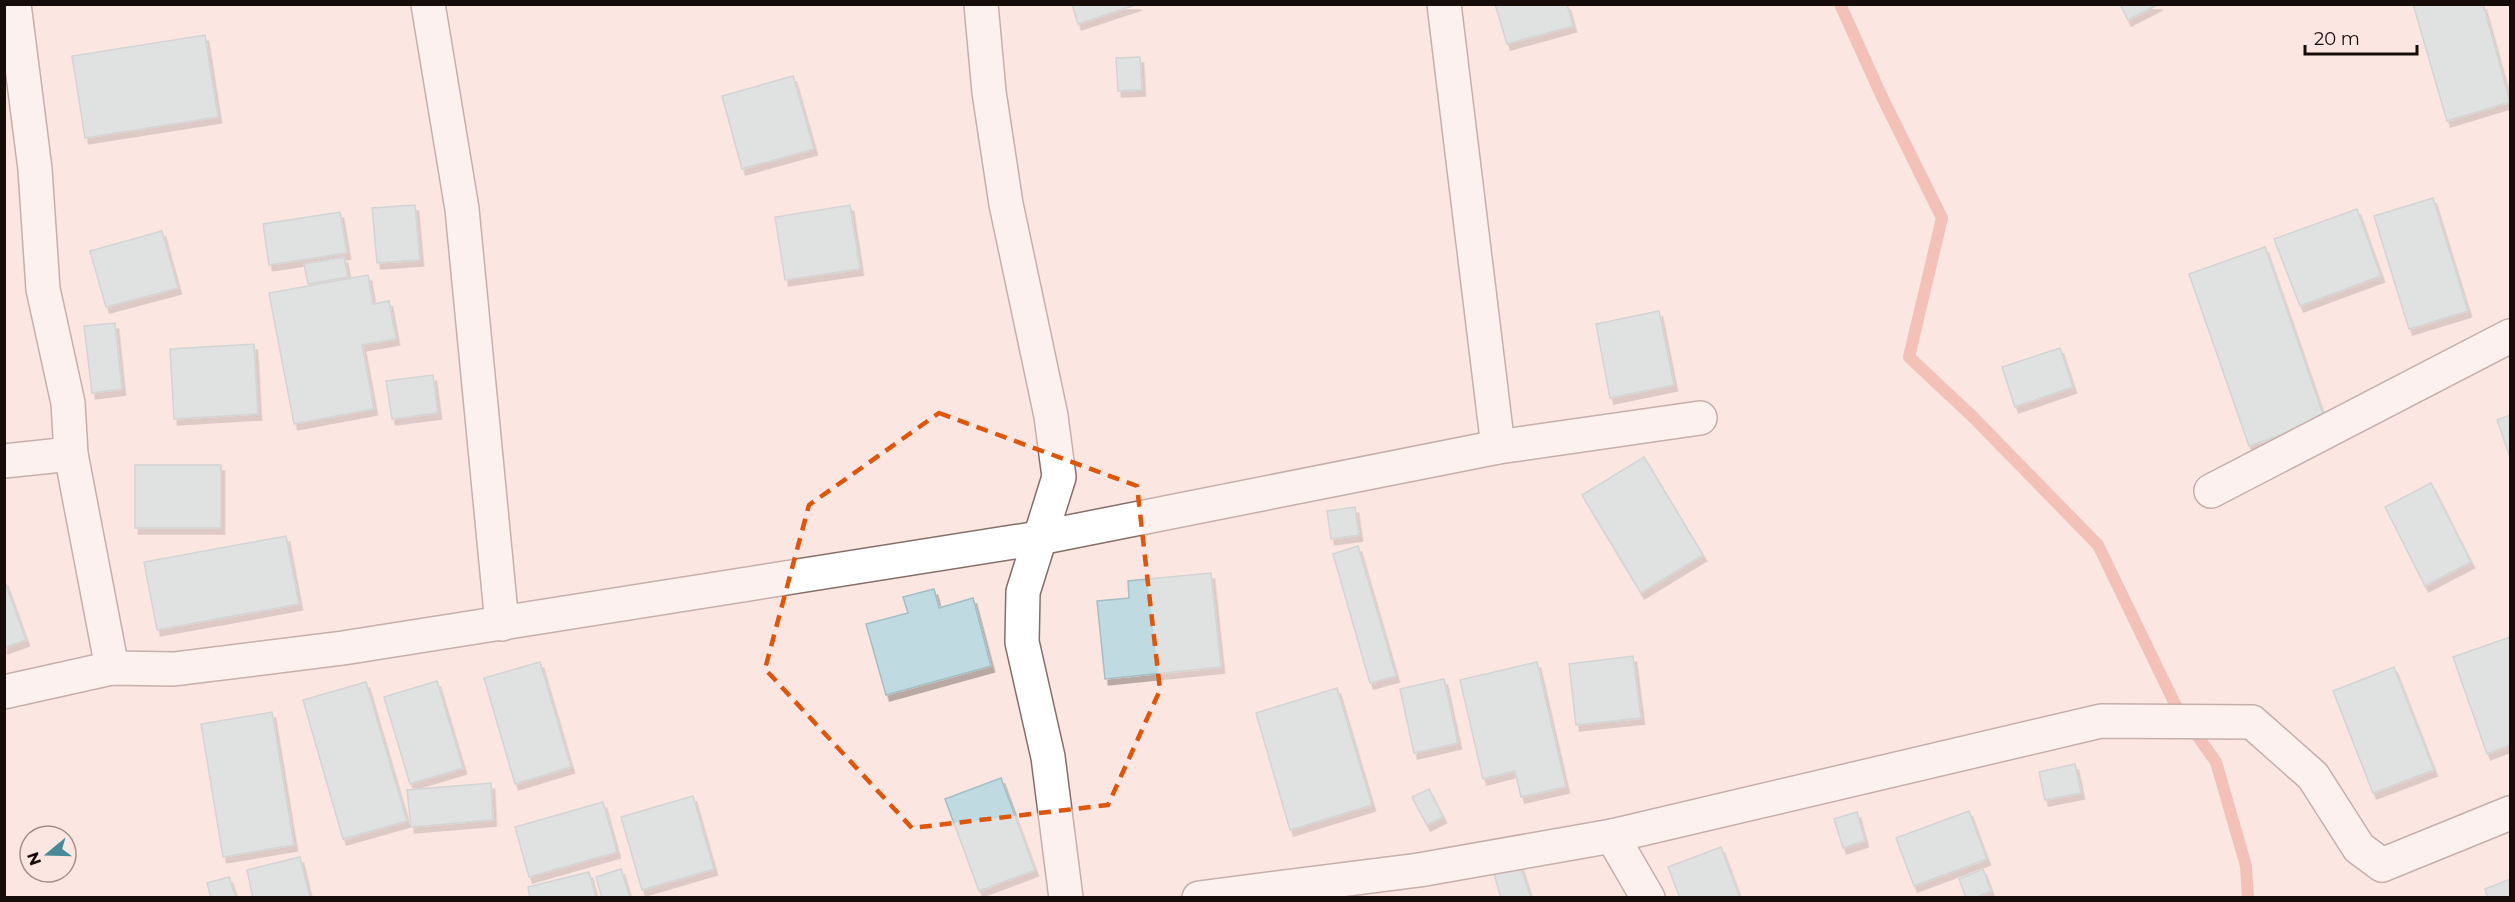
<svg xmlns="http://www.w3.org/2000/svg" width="2515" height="902" font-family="Montserrat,sans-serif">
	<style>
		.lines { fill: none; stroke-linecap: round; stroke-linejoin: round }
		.stream { stroke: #ea9485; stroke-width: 12 }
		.building { fill: #bfdbe1; stroke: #a3bfc4; stroke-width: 1.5; filter: url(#shadow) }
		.minor-casing { stroke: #856e69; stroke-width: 36 }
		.minor { stroke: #fff; stroke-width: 33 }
		.marked { fill: none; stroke: #de550c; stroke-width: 4.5; stroke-dasharray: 12 8; stroke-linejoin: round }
	</style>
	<defs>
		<filter id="shadow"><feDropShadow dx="3.5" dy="6" stdDeviation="0" flood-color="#0004"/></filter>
	</defs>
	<rect width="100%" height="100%" fill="#fce6e1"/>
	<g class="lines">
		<!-- stream -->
		<path class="stream" d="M1840 4 1882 97 1942 218 1909 357 1972 416 2098 545 2175 704 2216 762 2246 866 2248 898"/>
	</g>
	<!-- building -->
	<g class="building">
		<path d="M1072 4H1138L1078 24Z"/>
		<path d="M1495 4H1567L1573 26 1507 44Z"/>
		<path d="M2120 4H2159L2128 20Z"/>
		<path d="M2413 4H2483L2510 102 2447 121Z"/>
		<path d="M205 35 218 117 85 138 72 56Z"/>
		<path d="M1140 57 1142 90 1118 91 1116 58Z"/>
		<path d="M793 76 814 149 742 169 722 96Z"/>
		<path d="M2433 198 2468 311 2409 329 2374 216Z"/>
		<path d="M415 205 420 260 377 263 372 208Z"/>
		<path d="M850 205 860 269 785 280 775 217Z"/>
		<path d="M2357 209 2381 276 2300 306 2274 239Z"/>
		<path d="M340 212 347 253 269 265 263 224Z"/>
		<path d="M162 231 178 288 106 307 90 251Z"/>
		<path d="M2265 247 2325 420 2249 446 2189 274Z"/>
		<path d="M344 257 348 277 308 284 304 264Z"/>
		<path d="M368 275 373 304 389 301 396 339 362 345 374 409 294 424 269 293Z"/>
		<path d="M1659 311 1674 385 1610 398 1596 324Z"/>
		<path d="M115 323 122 389 92 393 84 326Z"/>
		<path d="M254 344 258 414 174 419 170 349Z"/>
		<path d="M2060 348 2073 387 2015 407 2002 367Z"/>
		<path d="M433 375 438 413 392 419 386 381Z"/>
		<path d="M2510 415V457L2497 420Z"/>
		<path d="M1644 457 1703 555 1641 593 1582 495Z"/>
		<rect x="135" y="465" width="86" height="63"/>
		<path d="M2431 483 2471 562 2425 586 2385 507Z"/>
		<path d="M1355 507 1359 535 1331 539 1327 511Z"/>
		<path d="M286 536 299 604 157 630 144 562Z"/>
		<path d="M1358 546 1396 676 1370 683 1333 554Z"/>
		<path d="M1211 573 1221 667 1105 679 1097 601 1129 598 1128 581Z"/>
		<path d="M4 579 26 640 4 648Z"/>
		<path d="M934 589 939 608 973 598 991 666 886 695 866 624 908 613 903 597Z"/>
		<path d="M2510 637V745L2487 754 2453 657Z"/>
		<path d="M1633 656 1641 718 1576 725 1569 664Z"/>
		<path d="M540 662 571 767 515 784 484 678Z"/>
		<path d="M1537 662 1566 787 1521 797 1515 771 1483 779 1460 680Z"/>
		<path d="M2394 667 2434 770 2373 793 2333 691Z"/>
		<path d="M1444 679 1458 743 1414 753 1400 689Z"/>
		<path d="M437 681 463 768 410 784 384 697Z"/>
		<path d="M366 682 407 821 343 839 303 700Z"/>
		<path d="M1337 688 1372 805 1290 830 1256 713Z"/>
		<path d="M272 712 294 845 223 857 201 724Z"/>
		<path d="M2075 764 2081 793 2045 800 2039 772Z"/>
		<path d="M1001 778 1035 870 979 891 945 799Z"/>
		<path d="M491 783 493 820 411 827 407 790Z"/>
		<path d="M1429 789 1443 817 1427 825 1412 797Z"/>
		<path d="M693 796 714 869 642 890 621 817Z"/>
		<path d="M603 802 617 852 529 877 515 827Z"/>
		<path d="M1969 811 1987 859 1914 886 1896 838Z"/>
		<path d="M1857 812 1865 841 1843 848 1834 819Z"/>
		<path d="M1721 847 1740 898H1680L1668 867Z"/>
		<path d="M300 857 310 898H253L247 870Z"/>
		<path d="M1520 865 1531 898H1501L1494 874Z"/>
		<path d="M621 869 630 898H602L596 877Z"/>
		<path d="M1983 869 1991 891 1974 898H1966L1959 879Z"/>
		<path d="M589 872 596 898H530L528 887Z"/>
		<path d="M229 877 236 898H211L207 883Z"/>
		<path d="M2510 879V898H2488L2485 889Z"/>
	</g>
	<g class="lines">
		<defs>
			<g id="minor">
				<path d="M14 4 35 169 43 289 68 403 71 454 112 668"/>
				<path d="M428 4 462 209 502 624"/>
				<path d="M981 4 989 92 1006 204 1051 416 1059 477 1023 592 1022 642 1048 757 1066 898"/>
				<path d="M1444 4 1498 447"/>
				<path d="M4 461 71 454"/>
				<path d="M2211 491 2510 336"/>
				<path d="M4 692 112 668 174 669 343 648 1039 538 1498 447 1700 418"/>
				<path d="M1612 836 1648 898"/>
				<path d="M1199 898 1419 870 1612 836 2101 721 2252 722 2313 776 2359 848 2382 865 2510 813"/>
			</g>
		</defs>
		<!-- minor casing -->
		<use href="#minor" class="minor-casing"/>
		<!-- minor -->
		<use href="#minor" class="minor"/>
	</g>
	<!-- marked area -->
	<path d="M0 0H2515V902H0ZM939 413 1137 486 1160 690 1108 805 912 828 765 669 809 505Z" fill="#fce6e1" fill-opacity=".55" fill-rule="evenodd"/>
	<path class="marked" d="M939 413 1137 486 1160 690 1108 805 912 828 765 669 809 505Z"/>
	<!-- border -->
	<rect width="2515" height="902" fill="none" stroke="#160d0b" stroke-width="12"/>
	<!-- north arrow -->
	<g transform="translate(48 854) rotate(251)"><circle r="28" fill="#fce6e1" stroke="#a08f8b" stroke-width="1.5"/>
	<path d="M0-4.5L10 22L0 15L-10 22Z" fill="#468b97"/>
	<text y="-9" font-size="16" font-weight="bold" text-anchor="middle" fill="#160d0b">N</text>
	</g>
	<!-- scale -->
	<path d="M2305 45v9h112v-9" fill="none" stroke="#160d0b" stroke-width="3"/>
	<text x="2314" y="45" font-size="18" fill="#160d0b" stroke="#fce6e1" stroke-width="4.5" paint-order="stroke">20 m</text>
</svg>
